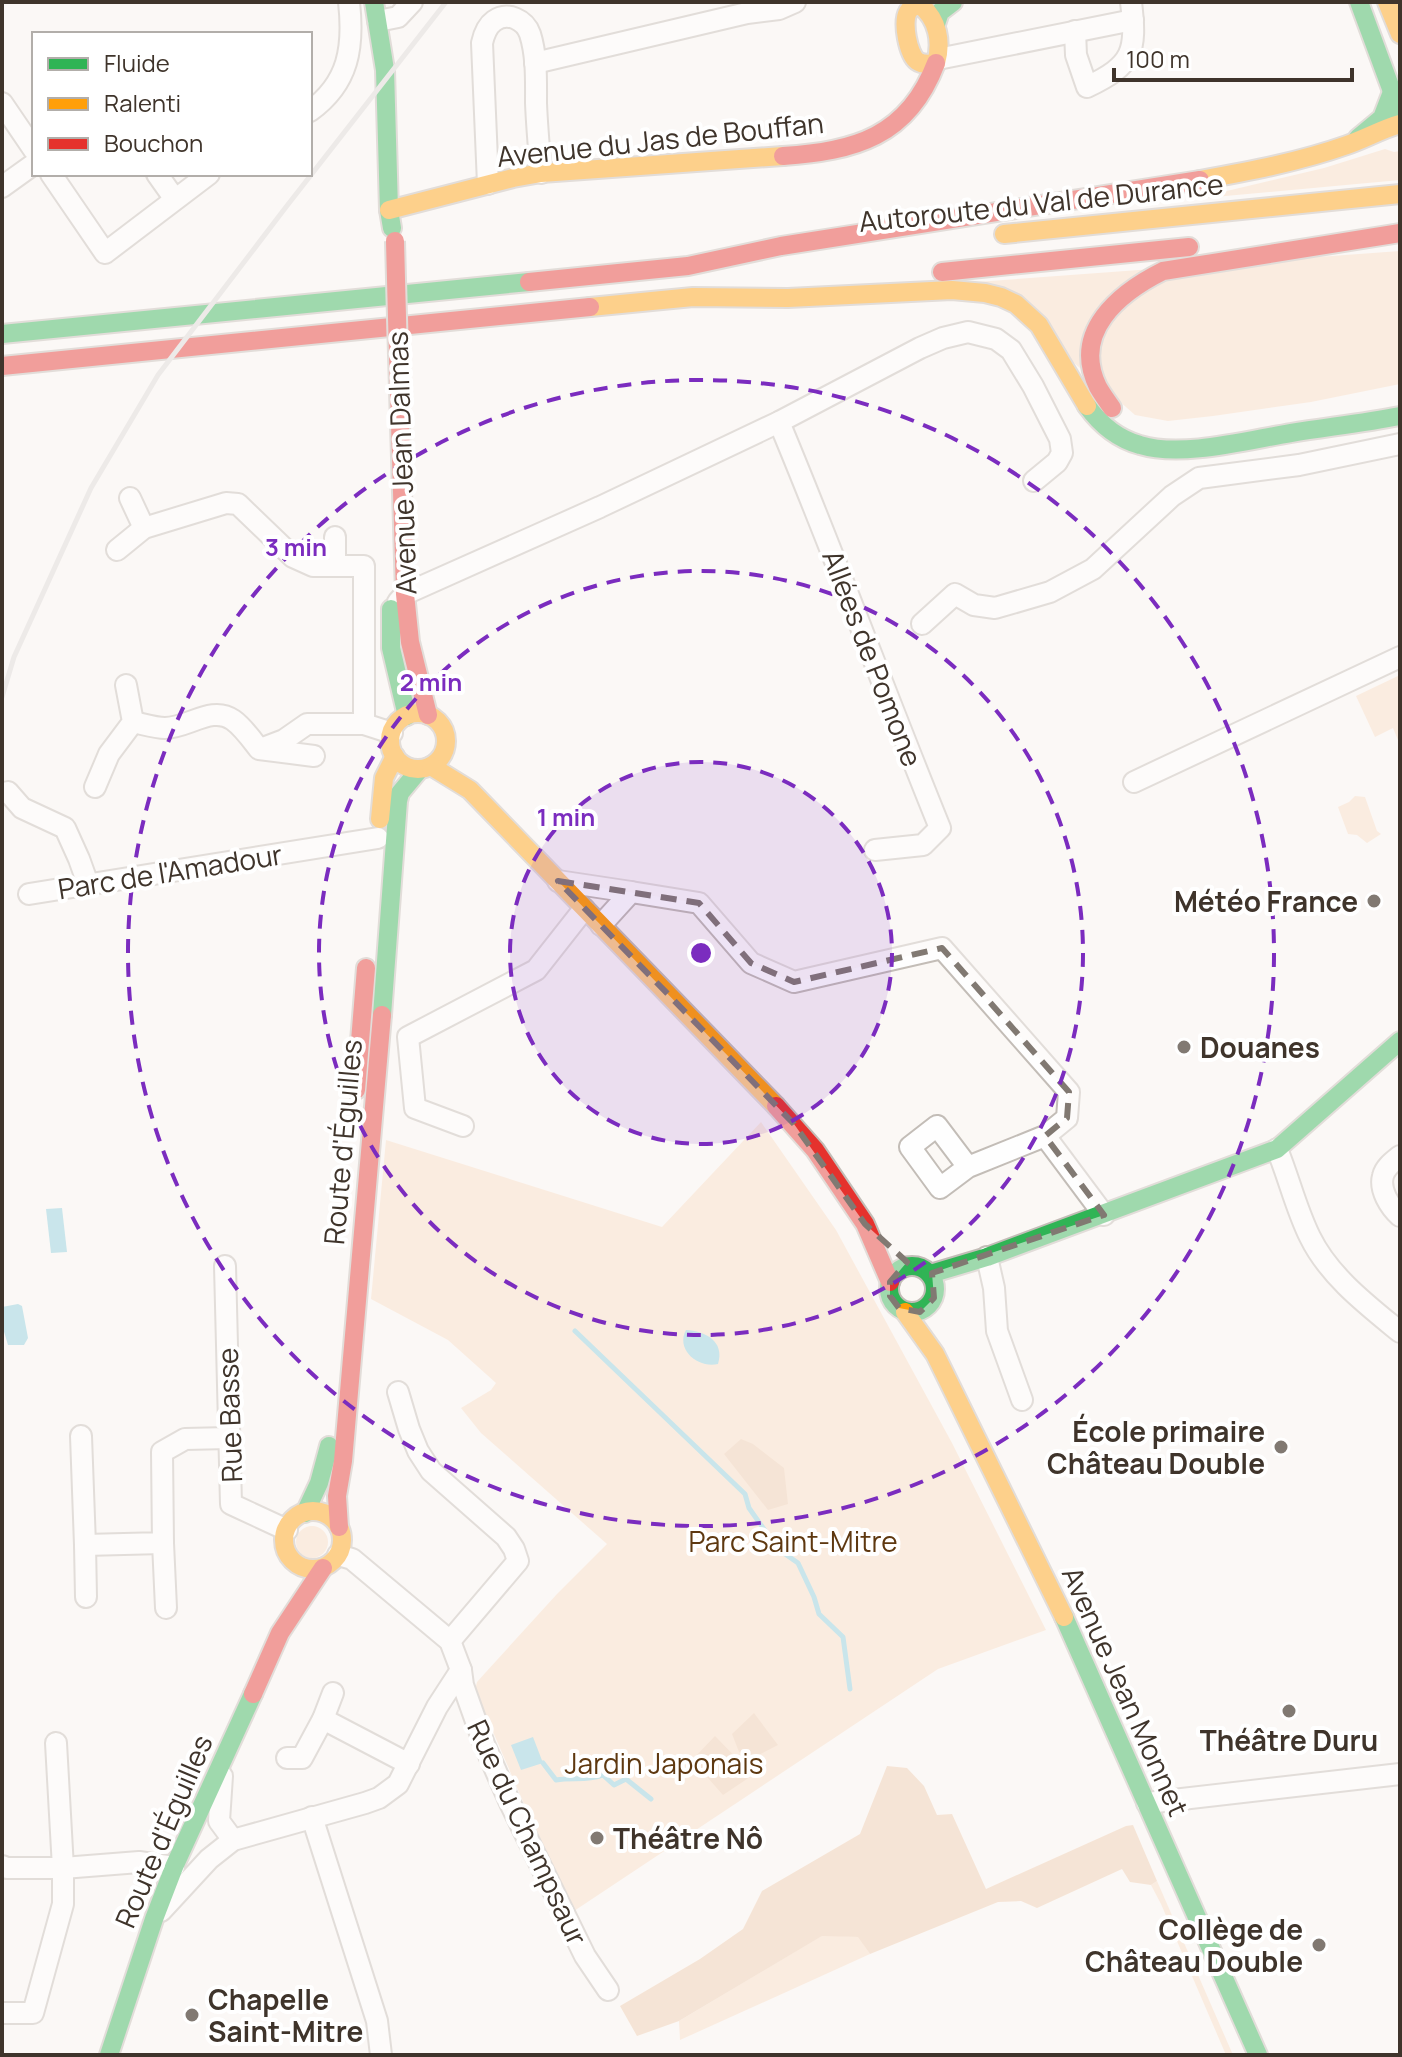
<svg xmlns="http://www.w3.org/2000/svg" width="1402" height="2057" font-family="Manrope,sans-serif">
	<style>
		.green { fill: #f9dec6 }
		.forest { fill: #eecdaf }
		.water { fill: #8ccfdd }
		.lines { fill: none; stroke-linecap: round; stroke-linejoin: round }
		.stream { stroke: #8ccfdd; stroke-width: 5 }
		.street-casing { stroke: #c3bdb7; stroke-width: 24 }
		.fast-casing { stroke: #c3bdb7; stroke-width: 22 }
		.slow-casing { stroke: #c3bdb7; stroke-width: 22 }
		.jam-casing { stroke: #c3bdb7; stroke-width: 22 }
		.street { stroke: #fefefe; stroke-width: 20 }
		.fast { stroke: #30b455; stroke-width: 18 }
		.slow { stroke: #ff9f0a; stroke-width: 18 }
		.jam { stroke: #e5322d; stroke-width: 18 }
		.rail { stroke: #dbd9d8; stroke-width: 5 }
		.jam-bridge-casing { stroke: #c3bdb7; stroke-width: 22; stroke-linecap: butt }
		.jam-bridge { stroke: #e5322d; stroke-width: 18 }
		.marked { fill: none; stroke: #817972; stroke-width: 6; stroke-dasharray: 16 10; stroke-linejoin: round }
		.ring { fill: none; stroke: #7b2cbf; stroke-width: 4; stroke-dasharray: 14 10 }
		.poi-dot { fill: #817972; stroke: #fff; stroke-width: 3 }
		.labels { text-anchor: middle; dominant-baseline: central; stroke-width: 8; stroke-linejoin: round; paint-order: stroke }
		.street-label { font-size: 28px; fill: #3f342b; stroke: #fff }
		.poi-label { font-size: 28px; font-weight: bold; fill: #3f342b; stroke: #fff; text-anchor: end }
		.park-label { font-size: 28px; fill: #5e3810; stroke: #fff }
		.centre { fill: #7b2cbf; stroke: #fff; stroke-width: 4 }
		.ring-label { font-size: 24px; text-anchor: middle; font-weight: bold; fill: #7b2cbf; stroke: #fff; stroke-width: 8; stroke-linejoin: round; paint-order: stroke }
	</style>
	<rect width="100%" height="100%" fill="#fbf8f5"/>
	<!-- green -->
	<g class="green">
		<path d="M1385 149 1394 152 1400 151V180L1193 199 1324 168Z"/>
		<path d="M1400 251V384L1311 402 1213 416 1168 421 1135 415 1109 392 976 282Z"/>
		<path d="M1400 675V745L1393 728 1375 737 1356 696Z"/>
		<path d="M1355 796 1365 797 1377 831 1381 834 1367 843 1357 835 1348 834 1338 807 1349 802Z"/>
		<path d="M761 1122 836 1230 952 1443 1046 1630 938 1669 571 1913 475 1690 477 1682 486 1672 557 1594 607 1544 481 1433 461 1408 491 1390 496 1383 448 1340 371 1299 386 1140 662 1227Z"/>
		<circle cx="312" cy="1542" r="16"/>
		<path d="M1157 1881 1233 2055H1226L1161 1904 1151 1885Z"/>
		<path d="M823 1935 859 1937 870 1954 680 2040 679 2021Z"/>
	</g>
	<!-- forest -->
	<g class="forest">
		<path d="M741 1439 753 1444 784 1468 788 1504 768 1510 724 1454Z"/>
		<path d="M754 1713 778 1745 753 1758 739 1752 732 1734Z"/>
		<path d="M715 1736 753 1775 723 1795 692 1760Z"/>
		<path d="M887 1766 907 1768 924 1786 937 1815 952 1814 986 1889 1126 1826 1133 1825 1157 1881 1151 1885 1130 1882 1122 1869 1037 1908 1021 1901 998 1902 870 1954 858 1937 822 1936 679 2021 637 2036 620 2006 700 1959 743 1929 762 1891 860 1834Z"/>
	</g>
	<!-- water -->
	<g class="water">
		<path d="M62 1208 67 1252 51 1253 46 1209Z"/>
		<path d="M18 1304 22 1306 28 1338 24 1345H8L2 1325V1307Z"/>
		<path d="M686 1330C705 1331 725 1341 718 1364 699 1369 675 1350 686 1330Z"/>
		<path d="M533 1737 543 1763 521 1770 511 1745Z"/>
	</g>
	<g class="lines">
		<!-- stream -->
		<g class="stream">
			<path d="M575 1331 745 1494 749 1508 778 1549 798 1563 814 1597 819 1614 843 1637 850 1689"/>
			<path d="M543 1763 556 1780C572 1777 589 1781 603 1775L614 1785 626 1779 651 1799"/>
		</g>
		<defs>
			<g id="street">
				<path d="M378 21 398 17 412 2"/>
				<path d="M1075 31 1076 55 1087 87C1133 65 1137 52 1131 2"/>
				<path d="M938 59 1133 20"/>
				<path d="M535 63 747 13 779 9 795 2"/>
				<path d="M2 103 34 150"/>
				<path d="M310 111C349 83 354 47 349 2"/>
				<path d="M51 174 105 253 209 174"/>
				<path d="M157 174 174 198"/>
				<path d="M488 184 482 43C484 34 487 26 494 21 508 11 525 20 530 34 537 56 536 81 536 103 537 127 539 150 541 173"/>
				<path d="M2 187 34 164"/>
				<path d="M779 422C835 556 885 693 940 828L923 845 875 850"/>
				<path d="M130 498 144 528"/>
				<path d="M335 537V565"/>
				<path d="M117 550 144 528 226 503 238 504 293 557 313 566H364V724"/>
				<path d="M398 602 405 594 600 507 779 422 920 348 943 338 968 332 996 339 1011 350 1033 386 1060 439 1062 453 1057 462 1034 481"/>
				<path d="M922 624 955 594 974 605 995 608 1050 592 1093 569 1172 496 1199 478 1299 465 1400 444"/>
				<path d="M133 722C143 724 155 728 165 728 188 728 212 705 233 720 243 727 252 740 259 749L314 756"/>
				<path d="M263 748 284 740 307 724H364L392 733"/>
				<path d="M1134 782 1400 657"/>
				<path d="M95 787 109 754 133 722 126 685"/>
				<path d="M8 792 22 808 65 828 79 859 88 884"/>
				<path d="M558 881 631 892"/>
				<path d="M29 894 378 838"/>
				<path d="M601 925 631 892 699 903 751 963 794 982 942 948 1069 1092 1067 1118 1045 1136 968 1167 937 1126 910 1147 940 1188 968 1167"/>
				<path d="M463 1126 415 1108 408 1037 536 970 584 909"/>
				<path d="M1045 1136 1104 1215"/>
				<path d="M1277 1149C1289 1178 1296 1209 1310 1237 1329 1276 1367 1305 1400 1332"/>
				<path d="M1400 1156C1394 1161 1385 1167 1383 1176 1379 1190 1390 1207 1400 1216"/>
				<path d="M987 1257 994 1288 997 1331 1022 1400"/>
				<path d="M225 1266 231 1504 287 1530"/>
				<path d="M398 1392 409 1429 418 1451 431 1471 506 1537 514 1549 518 1561 450 1641"/>
				<path d="M81 1436 85 1545 163 1543 162 1452 185 1439 229 1438"/>
				<path d="M163 1543 166 1608"/>
				<path d="M85 1545 86 1597"/>
				<path d="M338 1555 352 1559 450 1641 461 1670 463 1685 484 1744 510 1803 585 1956 608 1990"/>
				<path d="M323 1719 409 1764"/>
				<path d="M287 1758H302L323 1719 333 1693"/>
				<path d="M222 1776 219 1821 233 1840"/>
				<path d="M1147 1803 1400 1774"/>
				<path d="M312 1817 377 2021 381 2055"/>
				<path d="M2 1866 7 1868H63L139 1862 174 1867"/>
				<path d="M161 1911 209 1859 233 1840 365 1803 379 1798 398 1784 437 1707 461 1670"/>
				<path d="M2 2013H33L63 1904V1868L56 1743"/>
			</g>
			<g id="fast">
				<path d="M374 2 385 70 389 210 392 228"/>
				<path d="M1359 2 1400 113"/>
				<path d="M936 24 940 12 953 2"/>
				<path d="M1358 138 1382 118 1392 92"/>
				<path d="M2 334 529 282"/>
				<path d="M1087 406C1100 424 1118 439 1140 445 1182 458 1248 440 1291 433 1328 427 1364 423 1400 416"/>
				<path d="M391 609V648L407 716"/>
				<path d="M382 1015 398 801 400 793 420 769"/>
				<circle cx="912" cy="1289" r="23"/>
				<path d="M930 1274 987 1257 1277 1149 1400 1041"/>
				<path d="M305 1513 319 1483 329 1446"/>
				<path d="M1064 1617 1258 2055"/>
				<path d="M109 2055 154 1919 174 1867 253 1694"/>
			</g>
			<g id="slow">
				<path d="M1387 2 1400 34"/>
				<path d="M920 5C938 19 942 42 936 63 930 64 923 65 917 61 908 54 902 22 908 12 911 6 918 5 924 2"/>
				<path d="M1200 180C1250 171 1299 162 1347 145 1365 139 1382 129 1400 124"/>
				<path d="M389 210 513 178 541 173 783 156"/>
				<path d="M1004 234 1400 194"/>
				<path d="M590 307 693 297 788 298 952 290 985 293 1001 297 1016 304 1039 325 1087 406"/>
				<circle cx="418" cy="741" r="28"/>
				<path d="M431 766 470 790 776 1106"/>
				<path d="M380 819 384 778 395 756"/>
				<path d="M905 1312 935 1354 1064 1617"/>
				<circle cx="313" cy="1540" r="29"/>
			</g>
			<g id="jam">
				<path d="M783 156C855 151 908 137 936 63"/>
				<path d="M942 272 1189 247"/>
				<path d="M529 282 688 266 781 246 1200 180"/>
				<path d="M398 355 405 594 410 642 428 715"/>
				<path d="M2 366 590 307"/>
				<path d="M1112 408C1107 401 1102 394 1098 387 1071 332 1119 293 1163 271L1400 233"/>
				<path d="M356 1090 366 968"/>
				<path d="M776 1106 815 1150 865 1224 890 1282"/>
				<path d="M339 1527 337 1496 343 1461 382 1015"/>
				<path d="M253 1694 280 1633 323 1568"/>
			</g>
		</defs>
		<!-- street casing -->
		<use href="#street" class="street-casing"/>
		<!-- fast casing -->
		<use href="#fast" class="fast-casing"/>
		<!-- slow casing -->
		<use href="#slow" class="slow-casing"/>
		<!-- jam casing -->
		<use href="#jam" class="jam-casing"/>
		<!-- street -->
		<use href="#street" class="street"/>
		<!-- fast -->
		<use href="#fast" class="fast"/>
		<!-- slow -->
		<use href="#slow" class="slow"/>
		<!-- jam -->
		<use href="#jam" class="jam"/>
		<!-- rail -->
		<path class="rail" d="M2 697 14 657 91 488 158 375 286 207 446 2"/>
		<defs>
			<path id="jam-bridge" d="M395 241 398 355"/>
		</defs>
		<!-- jam-bridge casing -->
		<use href="#jam-bridge" class="jam-bridge-casing"/>
		<!-- jam-bridge -->
		<use href="#jam-bridge" class="jam-bridge"/>
	</g>
	<!-- marked area -->
	<path d="M0 0H1402V2057H0ZM558 881 699 903 751 963 794 982 942 948 1069 1092 1067 1118 1045 1136 1104 1215 932 1273 934 1298 920 1312 899 1308 890 1296V1282L907 1262 865 1224 794 1124Z" fill="#fbf8f5" fill-opacity=".55" fill-rule="evenodd"/>
	<path class="marked" d="M558 881 699 903 751 963 794 982 942 948 1069 1092 1067 1118 1045 1136 1104 1215 932 1273 934 1298 920 1312 899 1308 890 1296V1282L907 1262 865 1224 794 1124Z"/>
	<!-- distance rings -->
	<circle cx="701" cy="953" r="191" fill="#7b2cbf" fill-opacity=".12"/>
	<g class="ring">
		<circle cx="701" cy="953" r="191"/>
		<circle cx="701" cy="953" r="382"/>
		<circle cx="701" cy="953" r="573"/>
	</g>
	<!-- markers -->
	<g class="poi-dot">
		<circle cx="1374" cy="901" r="8"/>
		<circle cx="1184" cy="1047" r="8"/>
		<circle cx="1281" cy="1447" r="8"/>
		<circle cx="1289" cy="1711" r="8"/>
		<circle cx="597" cy="1838" r="8"/>
		<circle cx="1319" cy="1945" r="8"/>
		<circle cx="192" cy="2015" r="8"/>
	</g>
	<g class="labels">
		<!-- street labels -->
		<g class="street-label">
			<text transform="translate(660 139) rotate(-6)">Avenue du Jas de Bouffan</text>
			<text transform="translate(1041 202) rotate(-6)">Autoroute du Val de Durance</text>
			<text transform="translate(401 463) rotate(-92)">Avenue Jean Dalmas</text>
			<text transform="translate(873 658) rotate(69)">Allées de Pomone</text>
			<text transform="translate(170 871) rotate(-9)">Parc de l'Amadour</text>
			<text transform="translate(342 1142) rotate(-85)">Route d'Éguilles</text>
			<text transform="translate(229 1415) rotate(-92)">Rue Basse</text>
			<text transform="translate(1126 1691) rotate(66)">Avenue Jean Monnet</text>
			<text transform="translate(163 1831) rotate(-67)">Route d'Éguilles</text>
			<text transform="translate(528 1832) rotate(65)">Rue du Champsaur</text>
		</g>
		<!-- poi labels -->
		<g class="poi-label">
			<text x="1358" y="901">Météo France</text>
			<text x="1200" y="1047" text-anchor="start">Douanes</text>
			<text x="1265" y="1431">École primaire<tspan x="1265" dy="32">Château Double</tspan></text>
			<text x="1289" y="1740" text-anchor="middle">Théâtre Duru</text>
			<text x="613" y="1838" text-anchor="start">Théâtre Nô</text>
			<text x="1303" y="1929">Collège de<tspan x="1303" dy="32">Château Double</tspan></text>
			<text x="208" y="1999" text-anchor="start">Chapelle<tspan x="208" dy="32">Saint-Mitre</tspan></text>
		</g>
		<!-- park labels -->
		<g class="park-label">
			<text x="793" y="1541">Parc Saint-Mitre</text>
			<text x="664" y="1763">Jardin Japonais</text>
		</g>
	</g>
	<circle cx="701" cy="953" r="12" class="centre"/>
	<g class="ring-label">
		<text x="296" y="556">3 min</text>
		<text x="431" y="691">2 min</text>
		<text x="566" y="826">1 min</text>
	</g>
	<!-- border -->
	<rect width="1402" height="2057" fill="none" stroke="#3f342b" stroke-width="8"/>
	<!-- legend -->
	<rect x="32" y="32" width="280" height="144" fill="#ffffff" stroke="#b2aeaa" stroke-width="2"/>
	<rect x="48" y="58" width="40" height="12" fill="#30b455" stroke="#b2aeaa" stroke-width="2"/>
	<text x="104" y="72" font-size="24" fill="#3f342b">Fluide</text>
	<rect x="48" y="98" width="40" height="12" fill="#ff9f0a" stroke="#b2aeaa" stroke-width="2"/>
	<text x="104" y="112" font-size="24" fill="#3f342b">Ralenti</text>
	<rect x="48" y="138" width="40" height="12" fill="#e5322d" stroke="#b2aeaa" stroke-width="2"/>
	<text x="104" y="152" font-size="24" fill="#3f342b">Bouchon</text>
	<!-- scale -->
	<path d="M1114 68v12h238v-12" fill="none" stroke="#3f342b" stroke-width="4"/>
	<text x="1126" y="68" font-size="24" fill="#3f342b" stroke="#ffffff" stroke-width="6" paint-order="stroke">100 m</text>
</svg>
